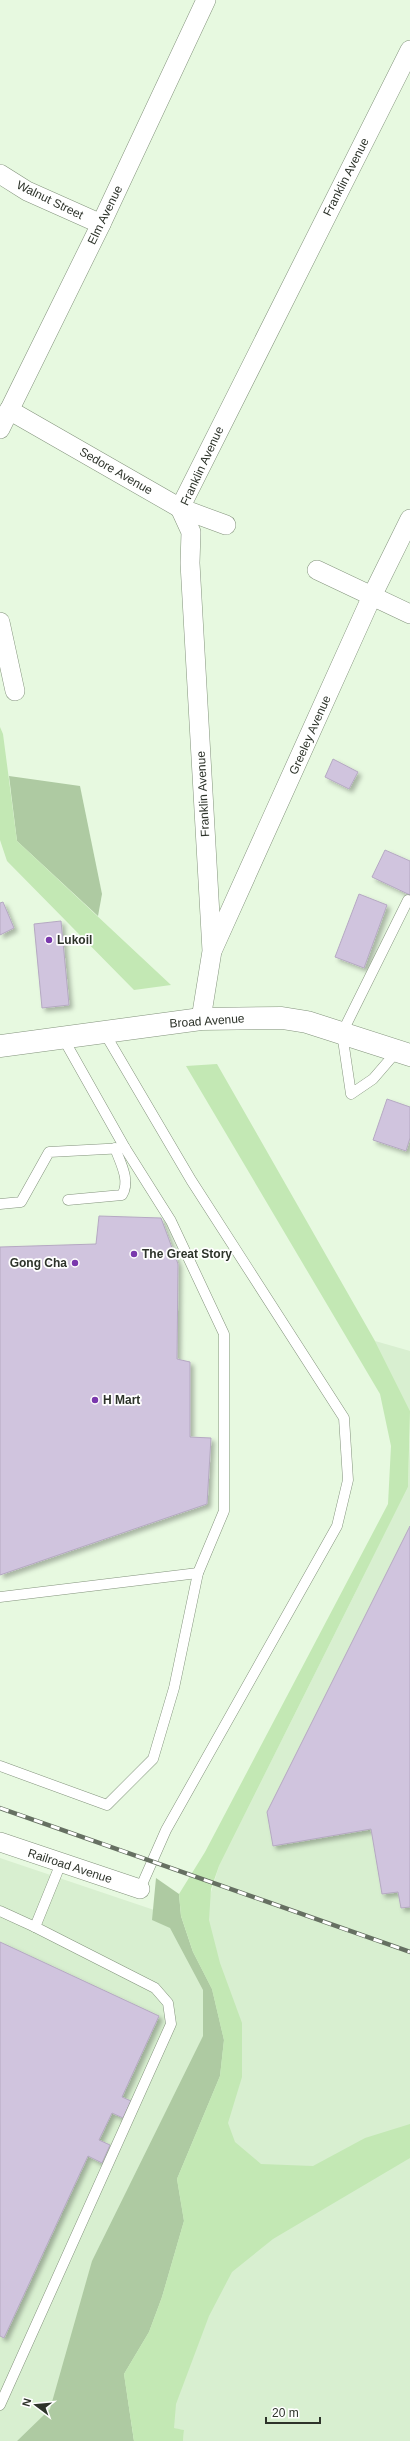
<svg xmlns="http://www.w3.org/2000/svg" width="410" height="2441" font-family="Helvetica,sans-serif">
	<style>
		.built { fill: #d8efd0 }
		.green { fill: #aecaa2 }
		.water { fill: #c3e8b4 }
		.building { fill: #d0c4de; stroke: #b5a9c2; filter: url(#shadow) }
		.lines { fill: none; stroke-linecap: round; stroke-linejoin: round }
		.service-casing { stroke: #83937c; stroke-width: 11 }
		.minor-casing { stroke: #83937c; stroke-width: 20 }
		.primary-casing { stroke: #83937c; stroke-width: 23 }
		.service { stroke: #fff; stroke-width: 10 }
		.minor { stroke: #fff; stroke-width: 19 }
		.primary { stroke: #fff; stroke-width: 22 }
		.rail-casing { stroke: #667062; stroke-width: 4.5 }
		.rail { stroke: #fff; stroke-width: 3; stroke-dasharray: 9; stroke-linecap: butt }
		.poi-dot { fill: #7a38ad; stroke: #fff; stroke-width: 1.5 }
		.labels { text-anchor: middle; dominant-baseline: central; stroke-width: 3.5; stroke-linejoin: round; paint-order: stroke }
		.street-label { font-size: 12px; fill: #2d332a; stroke: #fff }
		.poi-label { font-size: 12px; font-weight: bold; fill: #2d332a; stroke: #fff; text-anchor: start }
	</style>
	<defs>
		<filter id="shadow"><feDropShadow dx="3.5" dy="3.5" stdDeviation="2" flood-color="#0004"/></filter>
	</defs>
	<rect width="100%" height="100%" fill="#e7f9e0"/>
	<!-- built -->
	<g class="built">
		<path d="M375 1341 410 1351V1411Z"/>
		<path d="M410 1437V2441H183L184 2430 131 2422 127 2394 50 2409 17 2441H0V1858L169 1915 193 1951 219 1866 408 1487Z"/>
	</g>
	<!-- green -->
	<g class="green">
		<path d="M9 776 80 786 102 894 98 916 17 841Z"/>
		<path d="M156 1878 179 1894 181 1916 193 1952 212 1989 224 2040 220 2076 177 2179 184 2221 162 2297 149 2332 124 2374 134 2441H17L50 2409 92 2261 203 2036V1990L170 1928 152 1920Z"/>
	</g>
	<!-- water -->
	<g class="water">
		<path d="M0 727 3 734 17 841 171 985 134 990 7 861 0 840Z"/>
		<path d="M217 1064 375 1341 410 1411 408 1487 219 1866 211 1889 209 1920 220 1963 242 2023V2077L228 2123 235 2142 261 2164 313 2166 365 2138 410 2124V2158L273 2239 232 2272 209 2316 176 2404 174 2428 184 2430 183 2441H134L124 2374 149 2332 162 2297 184 2221 177 2179 220 2076 224 2040 212 1989 193 1952 181 1916 179 1894 205 1852 388 1504 391 1446 380 1394 186 1066Z"/>
	</g>
	<!-- building -->
	<g class="building">
		<path d="M333 759 358 772 349 789 325 777Z"/>
		<path d="M385 850 410 861V895L372 877Z"/>
		<path d="M359 894 387 905 364 968 335 957Z"/>
		<path d="M3 902 14 928 0 935V903Z"/>
		<path d="M61 921 69 1005 42 1008 34 924Z"/>
		<path d="M387 1099 410 1107V1138L406 1151 373 1140Z"/>
		<path d="M99 1216 161 1218 178 1264 177 1359 190 1362V1437L211 1438 207 1504 0 1575V1247L96 1244Z"/>
		<path d="M410 1526V1907L401 1908 398 1892 382 1894 371 1829 273 1846 267 1812Z"/>
		<path d="M0 1942 159 2016 122 2097 131 2101 123 2118 112 2113 99 2140 110 2145 102 2163 88 2156 4 2338 0 2336Z"/>
	</g>
	<g class="lines">
		<defs>
			<g id="service">
				<path d="M104 1032 191 1180 344 1418 348 1480 337 1526 166 1830 140 1889"/>
				<path d="M398 1050 373 1079 351 1094 342 1033 408 900"/>
				<path d="M68 1200 122 1195C131 1181 120 1162 115 1148"/>
				<path d="M0 1204 21 1202 49 1152 125 1148"/>
				<path d="M0 1597 198 1573"/>
				<path d="M0 1766 107 1805 153 1759 174 1688 198 1573 224 1511V1334L171 1221 125 1148 63 1038"/>
				<path d="M0 1911 35 1927"/>
				<path d="M0 2405 171 2024 168 2003 155 1988 35 1927 61 1863"/>
			</g>
			<g id="minor">
				<path d="M0 174 27 191 101 224"/>
				<path d="M9 410 180 508 226 525"/>
				<path d="M0 429 101 224 206 0"/>
				<path d="M317 570 410 614"/>
				<path d="M0 622 15 691"/>
				<path d="M213 949 372 596 410 519"/>
				<path d="M201 1019 212 951 190 563 191 532 180 508 410 50"/>
				<path d="M0 1842 140 1889"/>
			</g>
			<path id="primary" d="M0 1046 201 1019 282 1018 307 1022 410 1055"/>
		</defs>
		<!-- service casing -->
		<use href="#service" class="service-casing"/>
		<!-- minor casing -->
		<use href="#minor" class="minor-casing"/>
		<!-- primary casing -->
		<use href="#primary" class="primary-casing"/>
		<!-- service -->
		<use href="#service" class="service"/>
		<!-- minor -->
		<use href="#minor" class="minor"/>
		<!-- primary -->
		<use href="#primary" class="primary"/>
		<defs>
			<path id="rail" d="M0 1808 410 1952"/>
		</defs>
		<!-- rail casing -->
		<use href="#rail" class="rail-casing"/>
		<!-- rail -->
		<use href="#rail" class="rail"/>
	</g>
	<!-- markers -->
	<g class="poi-dot">
		<circle cx="49" cy="940" r="4"/>
		<circle cx="134" cy="1254" r="4"/>
		<circle cx="75" cy="1263" r="4"/>
		<circle cx="95" cy="1400" r="4"/>
	</g>
	<g class="labels">
		<!-- street labels -->
		<g class="street-label">
			<text transform="translate(346 177) rotate(-63)">Franklin Avenue</text>
			<text transform="translate(50 200) rotate(26)">Walnut Street</text>
			<text transform="translate(105 215) rotate(-64)">Elm Avenue</text>
			<text transform="translate(202 466) rotate(-65)">Franklin Avenue</text>
			<text transform="translate(116 471) rotate(30)">Sedore Avenue</text>
			<text transform="translate(310 735) rotate(-66)">Greeley Avenue</text>
			<text transform="translate(203 794) rotate(-93)">Franklin Avenue</text>
			<text transform="translate(207 1021) rotate(-4)">Broad Avenue</text>
			<text transform="translate(70 1866) rotate(18)">Railroad Avenue</text>
		</g>
		<!-- poi labels -->
		<g class="poi-label">
			<text x="57" y="940">Lukoil</text>
			<text x="142" y="1254">The Great Story</text>
			<text x="67" y="1263" text-anchor="end">Gong Cha</text>
			<text x="103" y="1400">H Mart</text>
		</g>
	</g>
	<!-- north arrow -->
	<g transform="translate(36 2405) rotate(286)" stroke="#ffffff" stroke-width="3" paint-order="stroke">
	<path d="M0-3L7 15L0 10L-7 15Z" fill="#2d332a"/>
	<text y="-6" font-size="11" font-weight="bold" text-anchor="middle" fill="#2d332a">N</text>
	</g>
	<!-- scale -->
	<path d="M266 2417v6h54v-6" fill="none" stroke="#2d332a" stroke-width="2"/>
	<text x="272" y="2417" font-size="12" fill="#2d332a" stroke="#ffffff" stroke-width="3" paint-order="stroke">20 m</text>
</svg>
